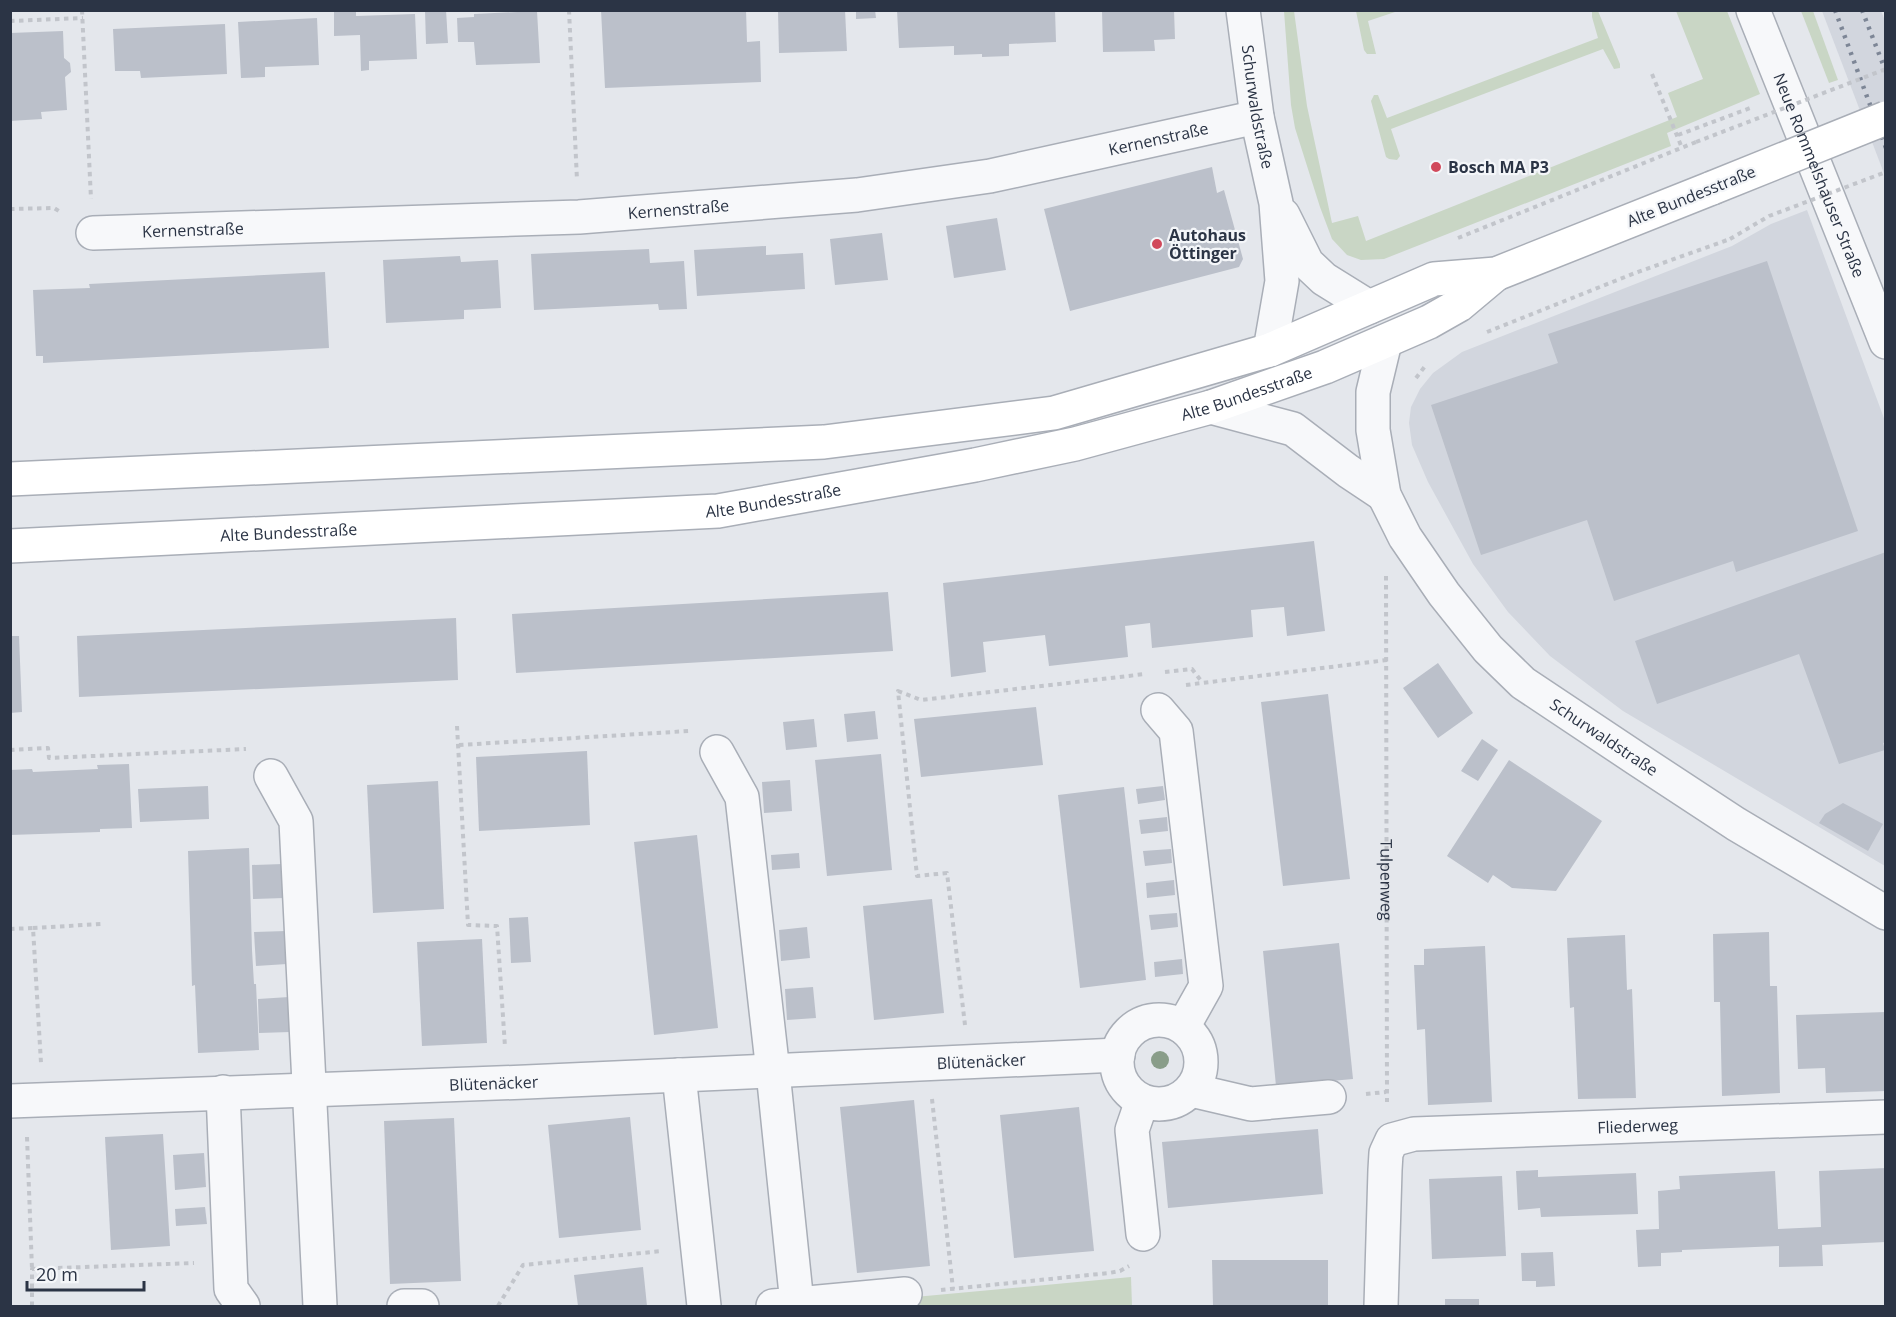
<svg xmlns="http://www.w3.org/2000/svg" width="1896" height="1317" font-family="'Open Sans',sans-serif">
	<style>
		.built { fill: #d2d6de }
		.green { fill: #c9d6c5 }
		.building { fill: #bbc0ca }
		.lines { fill: none; stroke-linecap: round; stroke-linejoin: round }
		.minor-casing { stroke: #a9aeb7; stroke-width: 36 }
		.tertiary-casing { stroke: #a9aeb7; stroke-width: 36 }
		.secondary-casing { stroke: #a9aeb7; stroke-width: 36 }
		.path { stroke: #c2c5cb; stroke-width: 4; stroke-dasharray: 4.5 4.5; stroke-linecap: butt }
		.minor { stroke: #f7f8fa; stroke-width: 33 }
		.tertiary { stroke: #f7f8fa; stroke-width: 33 }
		.secondary { stroke: #fff; stroke-width: 33 }
		.rail { stroke: #7d8696; stroke-width: 4.5; stroke-dasharray: 3 6; stroke-linecap: butt }
		.secondary-bridge-casing { stroke: #a9aeb7; stroke-width: 36; stroke-linecap: butt }
		.path-bridge { stroke: #c2c5cb; stroke-width: 4; stroke-dasharray: 4.5 4.5; stroke-linecap: butt }
		.secondary-bridge { stroke: #fff; stroke-width: 33 }
		.tree { fill: #899d89 }
		.poi-dot { fill: #d1495b; stroke: #f4f6f9; stroke-width: 2 }
		.labels { text-anchor: middle; dominant-baseline: central; stroke-width: 4.5; stroke-linejoin: round; paint-order: stroke }
		.street-label { font-size: 16px; fill: #2b3445; stroke: #f4f6f9 }
		.poi-label { font-size: 16px; font-weight: bold; fill: #2b3445; stroke: #f4f6f9; text-anchor: start }
	</style>
	<rect width="100%" height="100%" fill="#e4e7ec"/>
	<!-- built -->
	<g class="built">
		<path d="M1822 11H1881L1886 23 1885 176Z"/>
		<path d="M1807 210 1885 421V866L1623 711 1550 656 1508 612 1473 564 1428 482 1412 445 1409 423 1411 407 1420 389 1433 373 1462 352 1732 246 1771 224Z"/>
	</g>
	<!-- green -->
	<g class="green">
		<path d="M1284 11H1294L1307 106 1332 223 1358 216 1366 241 1677 117 1668 93 1703 79 1676 11H1727L1760 94 1667 133 1671 146 1384 259 1361 260 1347 255 1332 239 1320 207 1295 128 1291 105Z"/>
		<path d="M1356 11H1398L1368 21 1376 54H1367L1364 50Z"/>
		<path d="M1592 11H1598L1620 64V68L1614 69 1603 49 1391 129 1400 156 1397 160 1389 159 1386 157 1371 101 1374 95H1378L1387 118 1598 38 1592 17Z"/>
		<path d="M1801 11H1813L1838 80 1829 83Z"/>
		<path d="M1131 1277 1132 1306H905L904 1298Z"/>
	</g>
	<!-- building -->
	<g class="building">
		<path d="M334 10H356V16L415 14 417 59 369 61V70L361 71 360 35 334 36Z"/>
		<path d="M425 10H446L448 43 426 44Z"/>
		<path d="M601 10H746L747 42 760 41 761 82 605 88Z"/>
		<path d="M845 10 847 51 779 53 778 11Z"/>
		<path d="M856 10H875L876 18 856 19Z"/>
		<path d="M897 10H1055L1056 42 1009 44V56L982 57V54L954 55V46L899 48Z"/>
		<path d="M1102 10H1174L1175 39 1154 40 1155 51 1103 52Z"/>
		<path d="M537 11 540 63 476 65 474 42H458L457 18 474 17V14Z"/>
		<path d="M317 18 319 65 265 67V77L241 78 238 22Z"/>
		<path d="M225 24 227 74 141 78 140 71H115L113 29Z"/>
		<path d="M63 31 64 58 70 63 71 72 65 77 67 110 41 112 42 119 10 121V33Z"/>
		<path d="M1212 167 1217 193 1224 190 1243 259 1239 267 1070 311 1044 209Z"/>
		<path d="M997 218 1006 270 954 278 946 226Z"/>
		<path d="M882 233 888 280 835 285 830 239Z"/>
		<path d="M766 246V255L803 253 805 289 697 296 694 250Z"/>
		<path d="M649 249 650 263 684 261 687 309 659 310 658 304 534 310 531 254Z"/>
		<path d="M460 256 461 262 498 260 501 308 464 310V319L386 323 383 260Z"/>
		<path d="M1767 261 1858 531 1736 572 1733 561 1614 601 1587 520 1481 555 1431 405 1558 363 1548 334Z"/>
		<path d="M325 272 329 348 43 363V356H36L33 290 90 288 89 284Z"/>
		<path d="M1314 541 1325 631 1287 636 1284 607 1251 610 1253 637 1152 648 1150 623 1125 626 1128 657 1049 666 1045 635 983 642 986 672 951 677 943 583Z"/>
		<path d="M1886 552V742L1883 743 1885 750 1839 764 1799 654 1657 704 1635 641Z"/>
		<path d="M888 592 893 651 516 673 512 614Z"/>
		<path d="M456 618 458 680 79 697 77 636Z"/>
		<path d="M10 636H19L22 712 10 713Z"/>
		<path d="M1438 663 1473 713 1438 738 1403 688Z"/>
		<path d="M1328 694 1350 879 1283 886 1261 702Z"/>
		<path d="M1036 707 1043 765 921 777 914 719Z"/>
		<path d="M875 711 878 739 847 742 844 714Z"/>
		<path d="M814 719 817 747 786 750 783 722Z"/>
		<path d="M1482 739 1498 750 1478 781 1461 771Z"/>
		<path d="M587 751 590 825 479 831 476 757Z"/>
		<path d="M881 754 892 870 827 876 815 760Z"/>
		<path d="M1509 760 1602 821 1556 891 1512 888 1493 875 1488 883 1447 856Z"/>
		<path d="M129 764 132 828 100 829V832L10 835V770L32 769 33 772 98 769 97 765Z"/>
		<path d="M790 780 792 811 764 813 762 782Z"/>
		<path d="M438 781 444 909 373 913 367 785Z"/>
		<path d="M208 786 209 819 140 822 138 789Z"/>
		<path d="M1163 786 1165 800 1138 804 1136 789Z"/>
		<path d="M1124 787 1146 980 1080 988 1058 795Z"/>
		<path d="M1843 803 1883 824 1868 851 1819 823 1825 814Z"/>
		<path d="M1167 817 1168 831 1141 834 1139 820Z"/>
		<path d="M697 835 718 1028 654 1035 634 842Z"/>
		<path d="M249 848 252 950 254 984H256L259 1050 198 1053 195 985 192 986 188 851Z"/>
		<path d="M1171 849 1172 863 1145 866 1143 851Z"/>
		<path d="M799 853 800 868 772 870 771 855Z"/>
		<path d="M283 864 284 898 253 899 252 865Z"/>
		<path d="M1174 880 1175 895 1147 898 1146 883Z"/>
		<path d="M932 899 944 1013 874 1020 863 906Z"/>
		<path d="M1177 913 1178 927 1151 930 1149 915Z"/>
		<path d="M528 917 531 962 511 963 509 918Z"/>
		<path d="M807 927 810 958 781 961 779 930Z"/>
		<path d="M286 931 287 964 256 966 254 932Z"/>
		<path d="M1769 932 1770 986H1777L1780 1093 1722 1096 1720 1002H1714L1713 934Z"/>
		<path d="M1625 935 1627 990 1632 989 1636 1098 1578 1099 1574 1007 1570 1008 1567 938Z"/>
		<path d="M482 939 487 1043 422 1046 417 942Z"/>
		<path d="M1339 943 1353 1079 1276 1086 1263 951Z"/>
		<path d="M1485 946 1492 1102 1428 1105 1425 1029 1417 1030 1414 965H1424V949Z"/>
		<path d="M1182 959 1183 974 1155 977 1154 962Z"/>
		<path d="M813 987 816 1018 787 1020 785 989Z"/>
		<path d="M289 997 290 1032 259 1033 258 999Z"/>
		<path d="M1886 1012V1091L1826 1093 1825 1068 1798 1069 1796 1015Z"/>
		<path d="M914 1100 930 1266 857 1273 840 1107Z"/>
		<path d="M1079 1107 1094 1251 1014 1258 1000 1115Z"/>
		<path d="M630 1117 641 1230 559 1238 548 1125Z"/>
		<path d="M454 1118 461 1281 390 1284 384 1121Z"/>
		<path d="M1318 1129 1323 1194 1168 1208 1162 1142Z"/>
		<path d="M163 1134 170 1246 111 1250 105 1137Z"/>
		<path d="M204 1153 206 1187 175 1190 173 1155Z"/>
		<path d="M1886 1168V1242L1822 1245 1823 1266 1779 1267V1246L1682 1250V1252L1661 1253V1266L1638 1267 1636 1230 1659 1229 1658 1191 1680 1189 1679 1176 1775 1171 1778 1229 1821 1227 1819 1171Z"/>
		<path d="M1538 1170V1177L1636 1173 1638 1214 1541 1217 1540 1208 1518 1210 1516 1171Z"/>
		<path d="M1502 1176 1506 1256 1432 1259 1429 1179Z"/>
		<path d="M205 1207 207 1224 176 1226 175 1209Z"/>
		<path d="M1553 1252 1555 1286 1536 1287V1281H1522L1521 1253Z"/>
		<path d="M1212 1260H1328V1306H1213Z"/>
		<path d="M643 1267 647 1306H578L574 1275Z"/>
		<rect x="1445" y="1299" width="34" height="7"/>
	</g>
	<g class="lines">
		<defs>
			<g id="minor">
				<path id="s2" d="M93 233 579 217 857 195 990 176 1257 117"/>
				<path d="M1158 710 1176 731 1206 986 1183 1027"/>
				<path d="M717 752 742 797 773 1072 797 1304 773 1306"/>
				<path d="M271 776 296 821 320 1306"/>
				<circle cx="1159" cy="1062" r="42"/>
				<path d="M679 1075 704 1306"/>
				<path d="M1191 1090 1251 1104 1329 1097"/>
				<path d="M223 1092 231 1289 243 1306"/>
				<path id="s3" d="M10 1101 526 1082 1118 1055"/>
				<path d="M1142 1101 1132 1130 1143 1234"/>
				<path d="M797 1304 905 1294"/>
				<path d="M404 1306H422"/>
				<path id="s4" d="M1381 1306 1385 1170 1386 1153 1392 1140 1414 1134 1886 1117"/>
			</g>
			<g id="tertiary">
				<path id="s5" d="M1243 10 1257 117 1276 203 1282 281 1270 350"/>
				<path id="s6" d="M1753 10 1886 342"/>
				<path d="M1283 215 1307 263 1324 279 1369 307"/>
				<path id="s7" d="M1385 342 1373 392V430L1384 495 1405 537 1444 594 1488 649 1523 683 1637 759 1736 824 1886 913"/>
				<path d="M1211 407 1293 429 1348 471 1384 495"/>
			</g>
			<g id="secondary">
				<path d="M10 479 824 442 1054 413 1270 350 1434 279 1496 274 1712 188"/>
				<path id="s8" d="M10 546 718 511 975 465 1075 444 1211 407 1325 367 1429 322 1459 305 1496 274"/>
			</g>
		</defs>
		<!-- minor casing -->
		<use href="#minor" class="minor-casing"/>
		<!-- tertiary casing -->
		<use href="#tertiary" class="tertiary-casing"/>
		<!-- secondary casing -->
		<use href="#secondary" class="secondary-casing"/>
		<!-- path -->
		<g class="path">
			<path d="M82 10 91 199"/>
			<path d="M569 10 577 180"/>
			<path d="M10 21 83 18"/>
			<path d="M1652 74 1682 148"/>
			<path d="M1678 135 1753 107"/>
			<path d="M10 209 54 208 62 213"/>
			<path d="M1458 238 1696 142"/>
			<path d="M1487 332 1635 273 1730 239"/>
			<path d="M1416 378 1426 365"/>
			<path id="s1" d="M1386 576 1387 1102"/>
			<path d="M1165 672 1192 669 1202 682"/>
			<path d="M1186 685 1387 660"/>
			<path d="M457 726 468 925 497 926 505 1047"/>
			<path d="M459 745 689 731"/>
			<path d="M10 750 48 748 49 758 246 749"/>
			<path d="M33 928 101 924"/>
			<path d="M10 929 33 928 41 1063"/>
			<path d="M965 1025 947 873 917 876 898 691 921 700 1145 674"/>
			<path d="M1366 1094 1386 1092"/>
			<path d="M932 1099 953 1289"/>
			<path d="M27 1137 32 1269"/>
			<path d="M941 1290 1109 1273 1120 1271 1129 1266"/>
			<path d="M32 1306V1269L194 1263"/>
			<path d="M498 1306 523 1265 662 1251"/>
		</g>
		<!-- minor -->
		<use href="#minor" class="minor"/>
		<!-- tertiary -->
		<use href="#tertiary" class="tertiary"/>
		<!-- secondary -->
		<use href="#secondary" class="secondary"/>
		<!-- rail -->
		<g class="rail">
			<path d="M1835 10 1886 148"/>
			<path d="M1862 10 1886 72"/>
		</g>
		<defs>
			<path id="secondary-bridge" d="M1712 188 1886 118"/>
		</defs>
		<!-- secondary-bridge casing -->
		<use href="#secondary-bridge" class="secondary-bridge-casing"/>
		<!-- path-bridge -->
		<g class="path-bridge">
			<path d="M1696 142 1886 69"/>
			<path d="M1730 239 1769 216 1886 172"/>
		</g>
		<!-- secondary-bridge -->
		<use href="#secondary-bridge" class="secondary-bridge"/>
	</g>
	<!-- trees -->
	<circle class="tree" cx="1160" cy="1060" r="9"/>
	<!-- markers -->
	<g class="poi-dot">
		<circle cx="1436" cy="167" r="6"/>
		<circle cx="1157" cy="244" r="6"/>
	</g>
	<g class="labels">
		<!-- street labels -->
		<g class="street-label">
			<text stroke="none"><textPath href="#s5" startOffset="98">Schurwaldstraße</textPath></text>
			<text stroke="none"><textPath href="#s2" startOffset="1072">Kernenstraße</textPath></text>
			<text stroke="none"><textPath href="#s6" startOffset="178">Neue Rommelshauser Straße</textPath></text>
			<text transform="translate(1691 196) rotate(-22)">Alte Bundesstraße</text>
			<text stroke="none"><textPath href="#s2" startOffset="586">Kernenstraße</textPath></text>
			<text stroke="none"><textPath href="#s2" startOffset="100">Kernenstraße</textPath></text>
			<text stroke="none"><textPath href="#s8" startOffset="1251">Alte Bundesstraße</textPath></text>
			<text stroke="none"><textPath href="#s8" startOffset="765">Alte Bundesstraße</textPath></text>
			<text stroke="none"><textPath href="#s8" startOffset="279">Alte Bundesstraße</textPath></text>
			<text stroke="none"><textPath href="#s7" startOffset="488">Schurwaldstraße</textPath></text>
			<text stroke="none"><textPath href="#s1" startOffset="304">Tulpenweg</textPath></text>
			<text stroke="none"><textPath href="#s3" startOffset="972">Blütenäcker</textPath></text>
			<text stroke="none"><textPath href="#s3" startOffset="484">Blütenäcker</textPath></text>
			<text stroke="none"><textPath href="#s4" startOffset="414">Fliederweg</textPath></text>
		</g>
		<!-- poi labels -->
		<g class="poi-label">
			<text x="1448" y="167">Bosch MA P3</text>
			<text x="1169" y="235">Autohaus<tspan x="1169" dy="18">Öttinger</tspan></text>
		</g>
	</g>
	<!-- border -->
	<rect width="1896" height="1317" fill="none" stroke="#2b3445" stroke-width="24"/>
	<!-- scale -->
	<path d="M27 1281v9h117v-9" fill="none" stroke="#2b3445" stroke-width="3"/>
	<text x="36" y="1281" font-size="18" fill="#2b3445" stroke="#f4f6f9" stroke-width="4.5" paint-order="stroke">20 m</text>
</svg>
